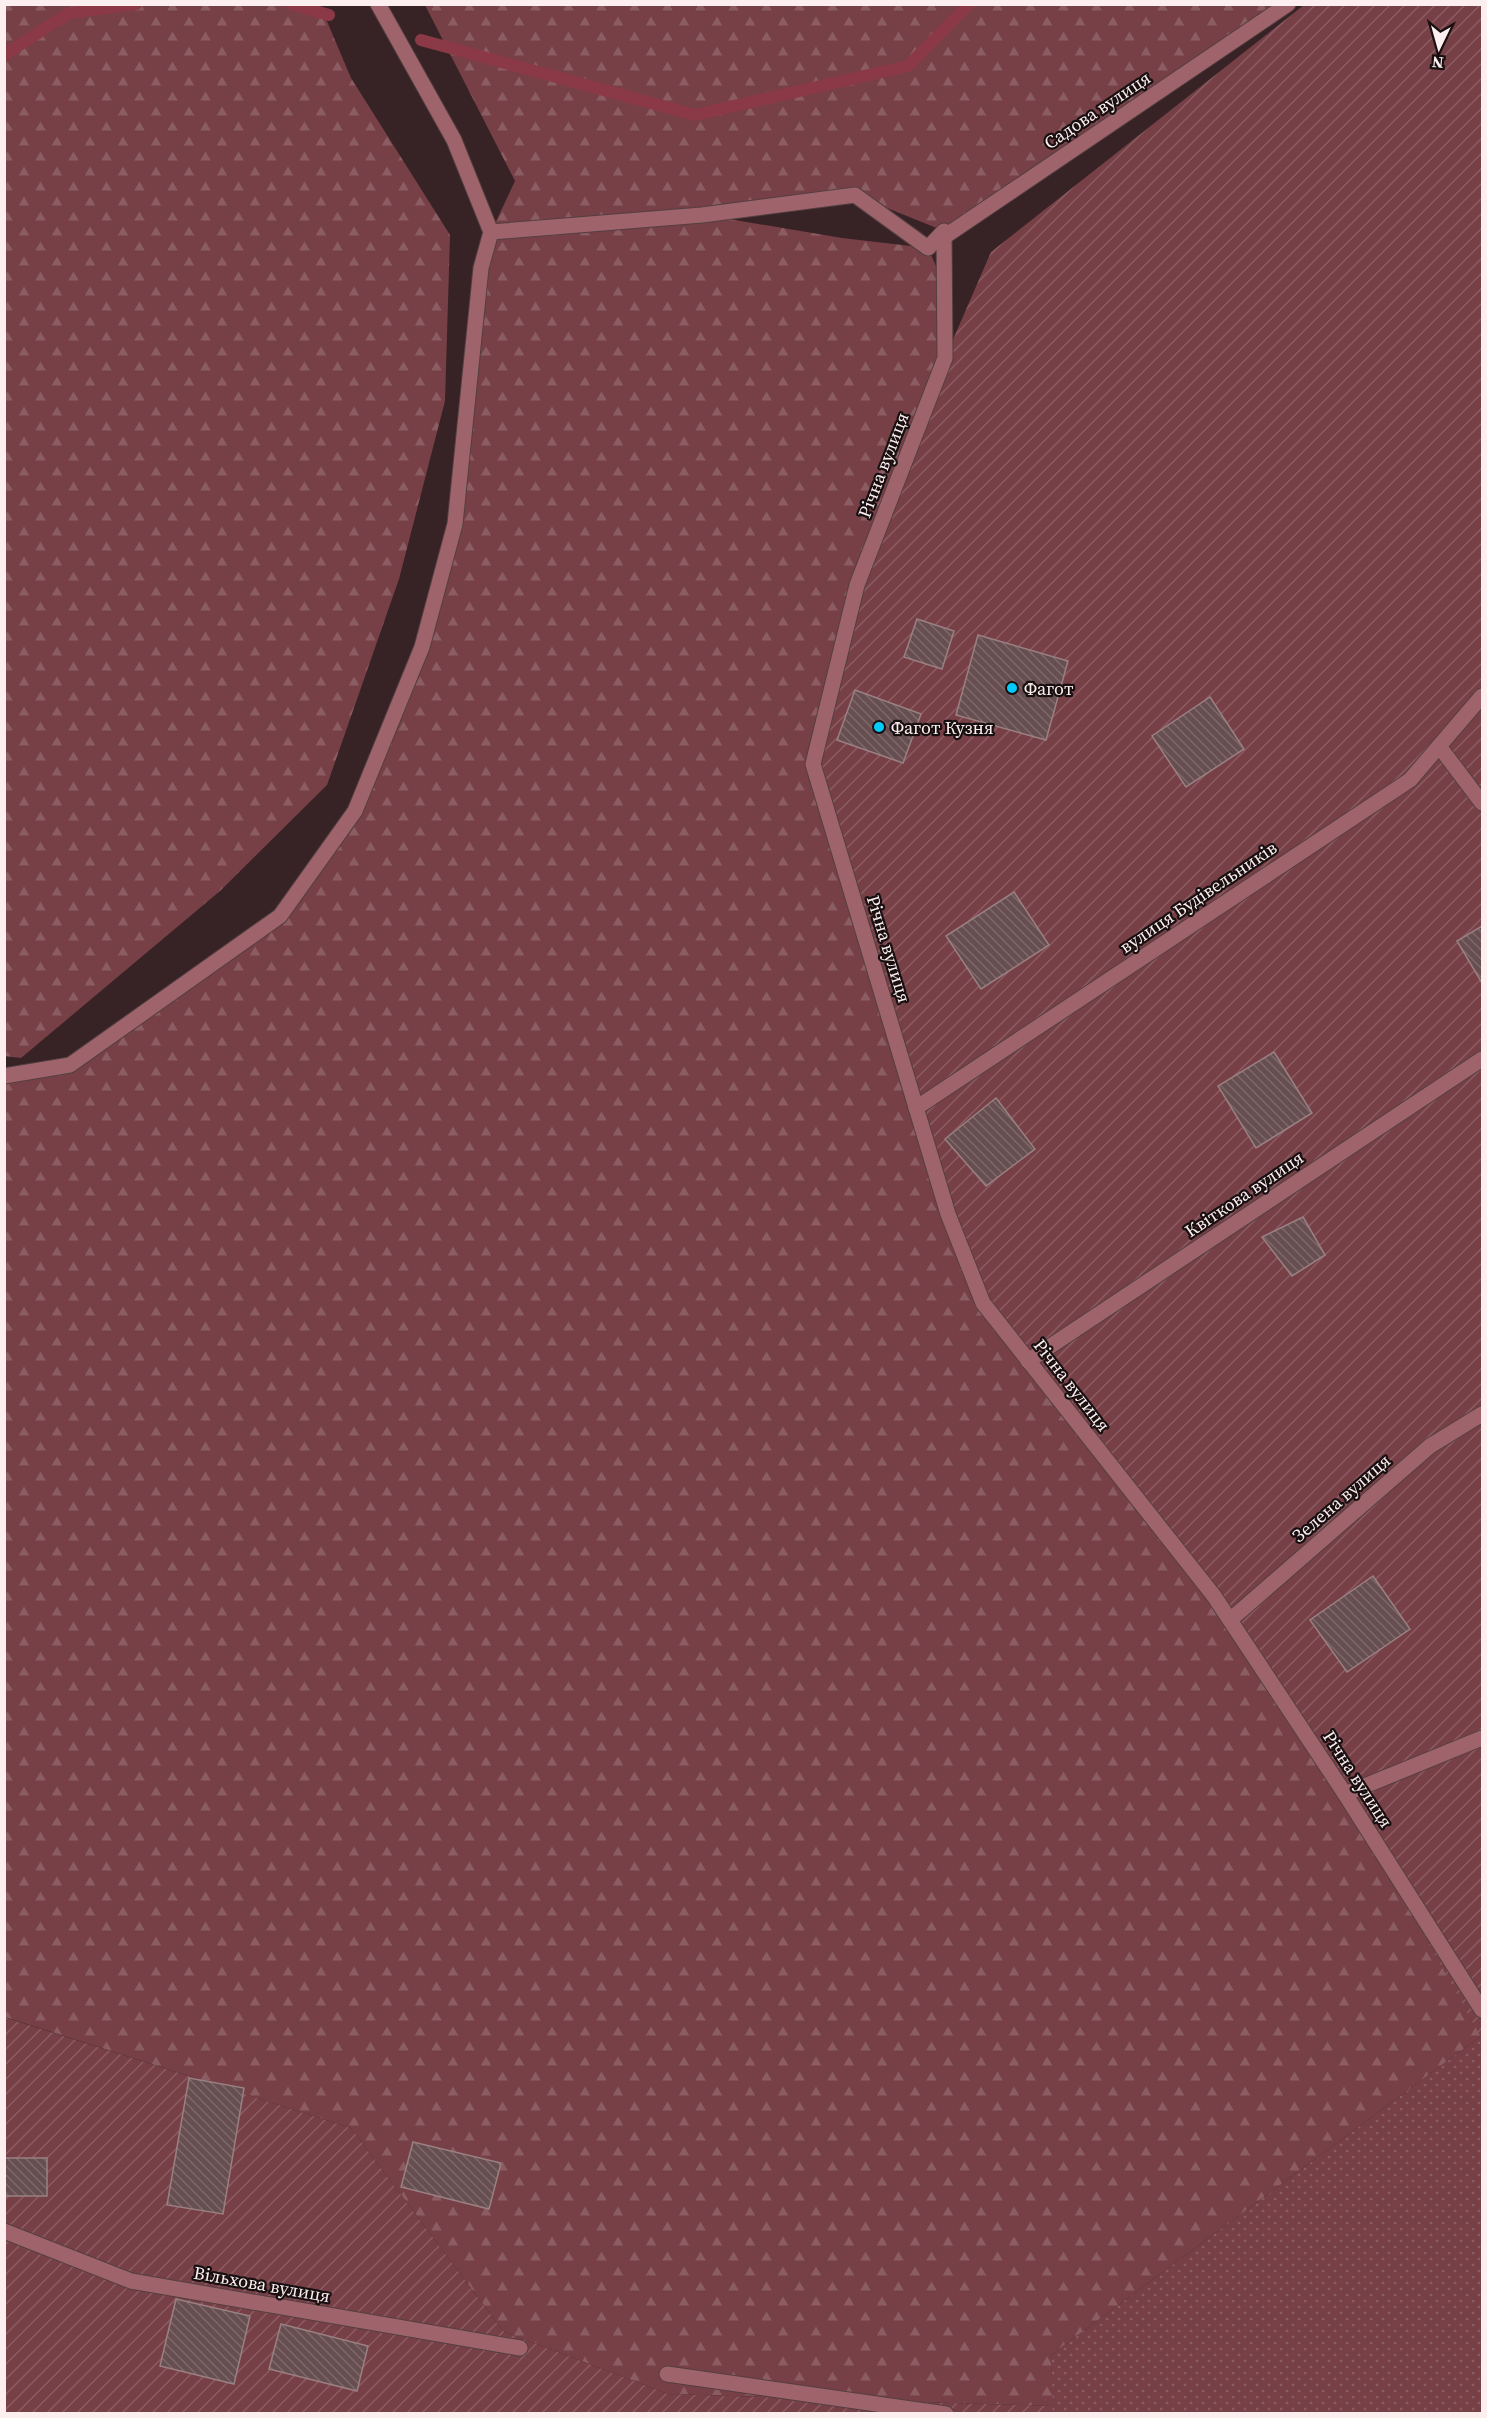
<svg xmlns="http://www.w3.org/2000/svg" width="1487" height="2418" font-family="'Source Serif 4',serif">
	<style>
		.grass { fill: url(#grass-dots) }
		.forest { fill: url(#forest-firs) }
		.garden { fill: url(#garden-furrows) }
		.lines { fill: none; stroke-linecap: round; stroke-linejoin: round }
		.stream { stroke: #8b3947; stroke-width: 12 }
		.building { fill: url(#building-back-hatch); stroke: #9a8082; stroke-width: 1.5 }
		.minor-casing { stroke: #533f41; stroke-width: 17 }
		.minor { stroke: #9f646b; stroke-width: 15 }
		.poi-dot { fill: #03cbf9; stroke: #180f10; stroke-width: 2 }
		.labels { text-anchor: middle; dominant-baseline: central; stroke-width: 4.5; stroke-linejoin: round; paint-order: stroke }
		.street-label { font-size: 18px; fill: #fdeef0; stroke: #180f10 }
		.poi-label { font-size: 18px; fill: #fdeef0; stroke: #180f10; text-anchor: start }
	</style>
	<defs>
		<pattern id="grass-dots" width="8" height="8" patternUnits="userSpaceOnUse" patternTransform="scale(1.5)"><rect width="8" height="8" fill="#774047"/><path d="M2 2h.1M6 6h.1" fill="none" stroke="#8b5c62" stroke-width="1.8" stroke-linecap="round"/></pattern>
		<pattern id="forest-firs" width="22" height="20" patternUnits="userSpaceOnUse" patternTransform="scale(1.5)"><rect width="22" height="20" fill="#774047"/><path d="M5 1l3.5 6h-7zM16 11l3.5 6h-7z" fill="#8b5c62"/></pattern>
		<pattern id="garden-furrows" width="10" height="10" patternUnits="userSpaceOnUse" patternTransform="scale(1.5)"><rect width="10" height="10" fill="#774047"/><path d="M-1 1l2-2M0 10L10 0M9 11l2-2" fill="none" stroke="#8b5c62"/></pattern>
		<pattern id="building-back-hatch" width="6" height="6" patternUnits="userSpaceOnUse" patternTransform="scale(1.5)"><rect width="6" height="6" fill="#664e51"/><path d="M-1 5l2 2M0 0l6 6M5-1l2 2" fill="none" stroke="#7d686a"/></pattern>
	</defs>
	<rect width="100%" height="100%" fill="#372325"/>
	<!-- grass -->
	<path class="grass" d="M1481 2036 1482 2413H1052L1051 2355Z"/>
	<!-- forest -->
	<g class="forest">
		<path d="M4 5H320L351 78 450 235 445 401 399 579 327 785 220 891 21 1058 4 1056Z"/>
		<path d="M425 5H1281L944 231 855 195 705 215 842 238 928 248 939 273 945 358 1214 1596 1345 1794 1481 2036 1051 2355 1053 2406 668 2394 503 2331 351 2128 5 2017V1076L70 1065 280 916 355 811 422 647 455 524 491 232 515 181Z"/>
	</g>
	<!-- garden -->
	<g class="garden">
		<path d="M1304 5H1482V2039L1345 1794 1230 1620 983 1303 813 764 857 585 945 358 991 252Z"/>
		<path d="M4 2017 351 2128 503 2331 668 2394 1053 2406 1052 2413H5Z"/>
	</g>
	<g class="lines">
		<!-- stream -->
		<g class="stream">
			<path d="M291 4 329 15"/>
			<path d="M421 40 695 115 908 66 969 4"/>
			<path d="M4 55 69 13 136 4"/>
		</g>
	</g>
	<!-- building -->
	<g class="building">
		<path d="M917 619 954 631 942 669 904 657Z"/>
		<path d="M978 635 1068 661 1046 740 956 715Z"/>
		<path d="M855 690 921 714 903 763 837 740Z"/>
		<path d="M1210 697 1244 749 1186 787 1152 736Z"/>
		<path d="M1014 892 1049 945 981 989 946 936Z"/>
		<path d="M1482 926V983L1457 941Z"/>
		<path d="M1274 1052 1312 1113 1256 1148 1218 1086Z"/>
		<path d="M996 1098 1035 1149 986 1186 945 1139Z"/>
		<path d="M1303 1217 1325 1255 1292 1276 1262 1237Z"/>
		<path d="M1373 1576 1410 1629 1347 1672 1310 1620Z"/>
		<path d="M189 2078 244 2088 223 2214 167 2205Z"/>
		<path d="M413 2142 501 2163 489 2209 401 2187Z"/>
		<rect x="4" y="2158" width="43" height="38"/>
		<path d="M176 2299 250 2316 234 2384 160 2366Z"/>
		<path d="M281 2324 368 2346 357 2391 269 2369Z"/>
	</g>
	<g class="lines">
		<defs>
			<g id="minor">
				<path d="M491 232 702 215 855 195 928 248 944 231 945 358 857 585 813 764 948 1214 983 1303 1214 1596 1345 1794 1482 2010"/>
				<path d="M938 241 1288 4"/>
				<path d="M1439 746 1482 803"/>
				<path d="M4 1076 70 1065 280 916 355 811 422 647 455 524 481 268 491 232 454 140 378 4"/>
				<path d="M916 1108 1410 780 1482 696"/>
				<path d="M1028 1361 1482 1059"/>
				<path d="M1230 1620 1430 1446 1482 1414"/>
				<path d="M1345 1794 1482 1738"/>
				<path d="M4 2231 131 2281 520 2348"/>
				<path d="M667 2374 946 2414"/>
			</g>
		</defs>
		<!-- minor casing -->
		<use href="#minor" class="minor-casing"/>
		<!-- minor -->
		<use href="#minor" class="minor"/>
	</g>
	<!-- markers -->
	<g class="poi-dot">
		<circle cx="1012" cy="688" r="6"/>
		<circle cx="879" cy="727" r="6"/>
	</g>
	<g class="labels">
		<!-- street labels -->
		<g class="street-label">
			<text transform="translate(1097 110) rotate(-34)">Садова вулиця</text>
			<text transform="translate(883 465) rotate(-69)">Річна вулиця</text>
			<text transform="translate(1198 897) rotate(-34)">вулиця Будівельників</text>
			<text transform="translate(889 949) rotate(73)">Річна вулиця</text>
			<text transform="translate(1244 1194) rotate(-34)">Квіткова вулиця</text>
			<text transform="translate(1072 1385) rotate(52)">Річна вулиця</text>
			<text transform="translate(1341 1498) rotate(-41)">Зелена вулиця</text>
			<text transform="translate(1358 1779) rotate(57)">Річна вулиця</text>
			<text transform="translate(262 2284) rotate(10)">Вільхова вулиця</text>
		</g>
		<!-- poi labels -->
		<g class="poi-label">
			<text x="1024" y="688">Фагот</text>
			<text x="891" y="727">Фагот Кузня</text>
		</g>
	</g>
	<!-- border -->
	<rect width="1487" height="2418" fill="none" stroke="#fdeef0" stroke-width="12"/>
	<!-- north arrow -->
	<g transform="translate(1439 48) rotate(185)" stroke="#180f10" stroke-width="4.5" paint-order="stroke">
	<path d="M0-4.5L10 22L0 15L-10 22Z" fill="#fdeef0"/>
	<text y="-9" font-size="16" font-weight="bold" text-anchor="middle" fill="#fdeef0">N</text>
	</g>
</svg>
